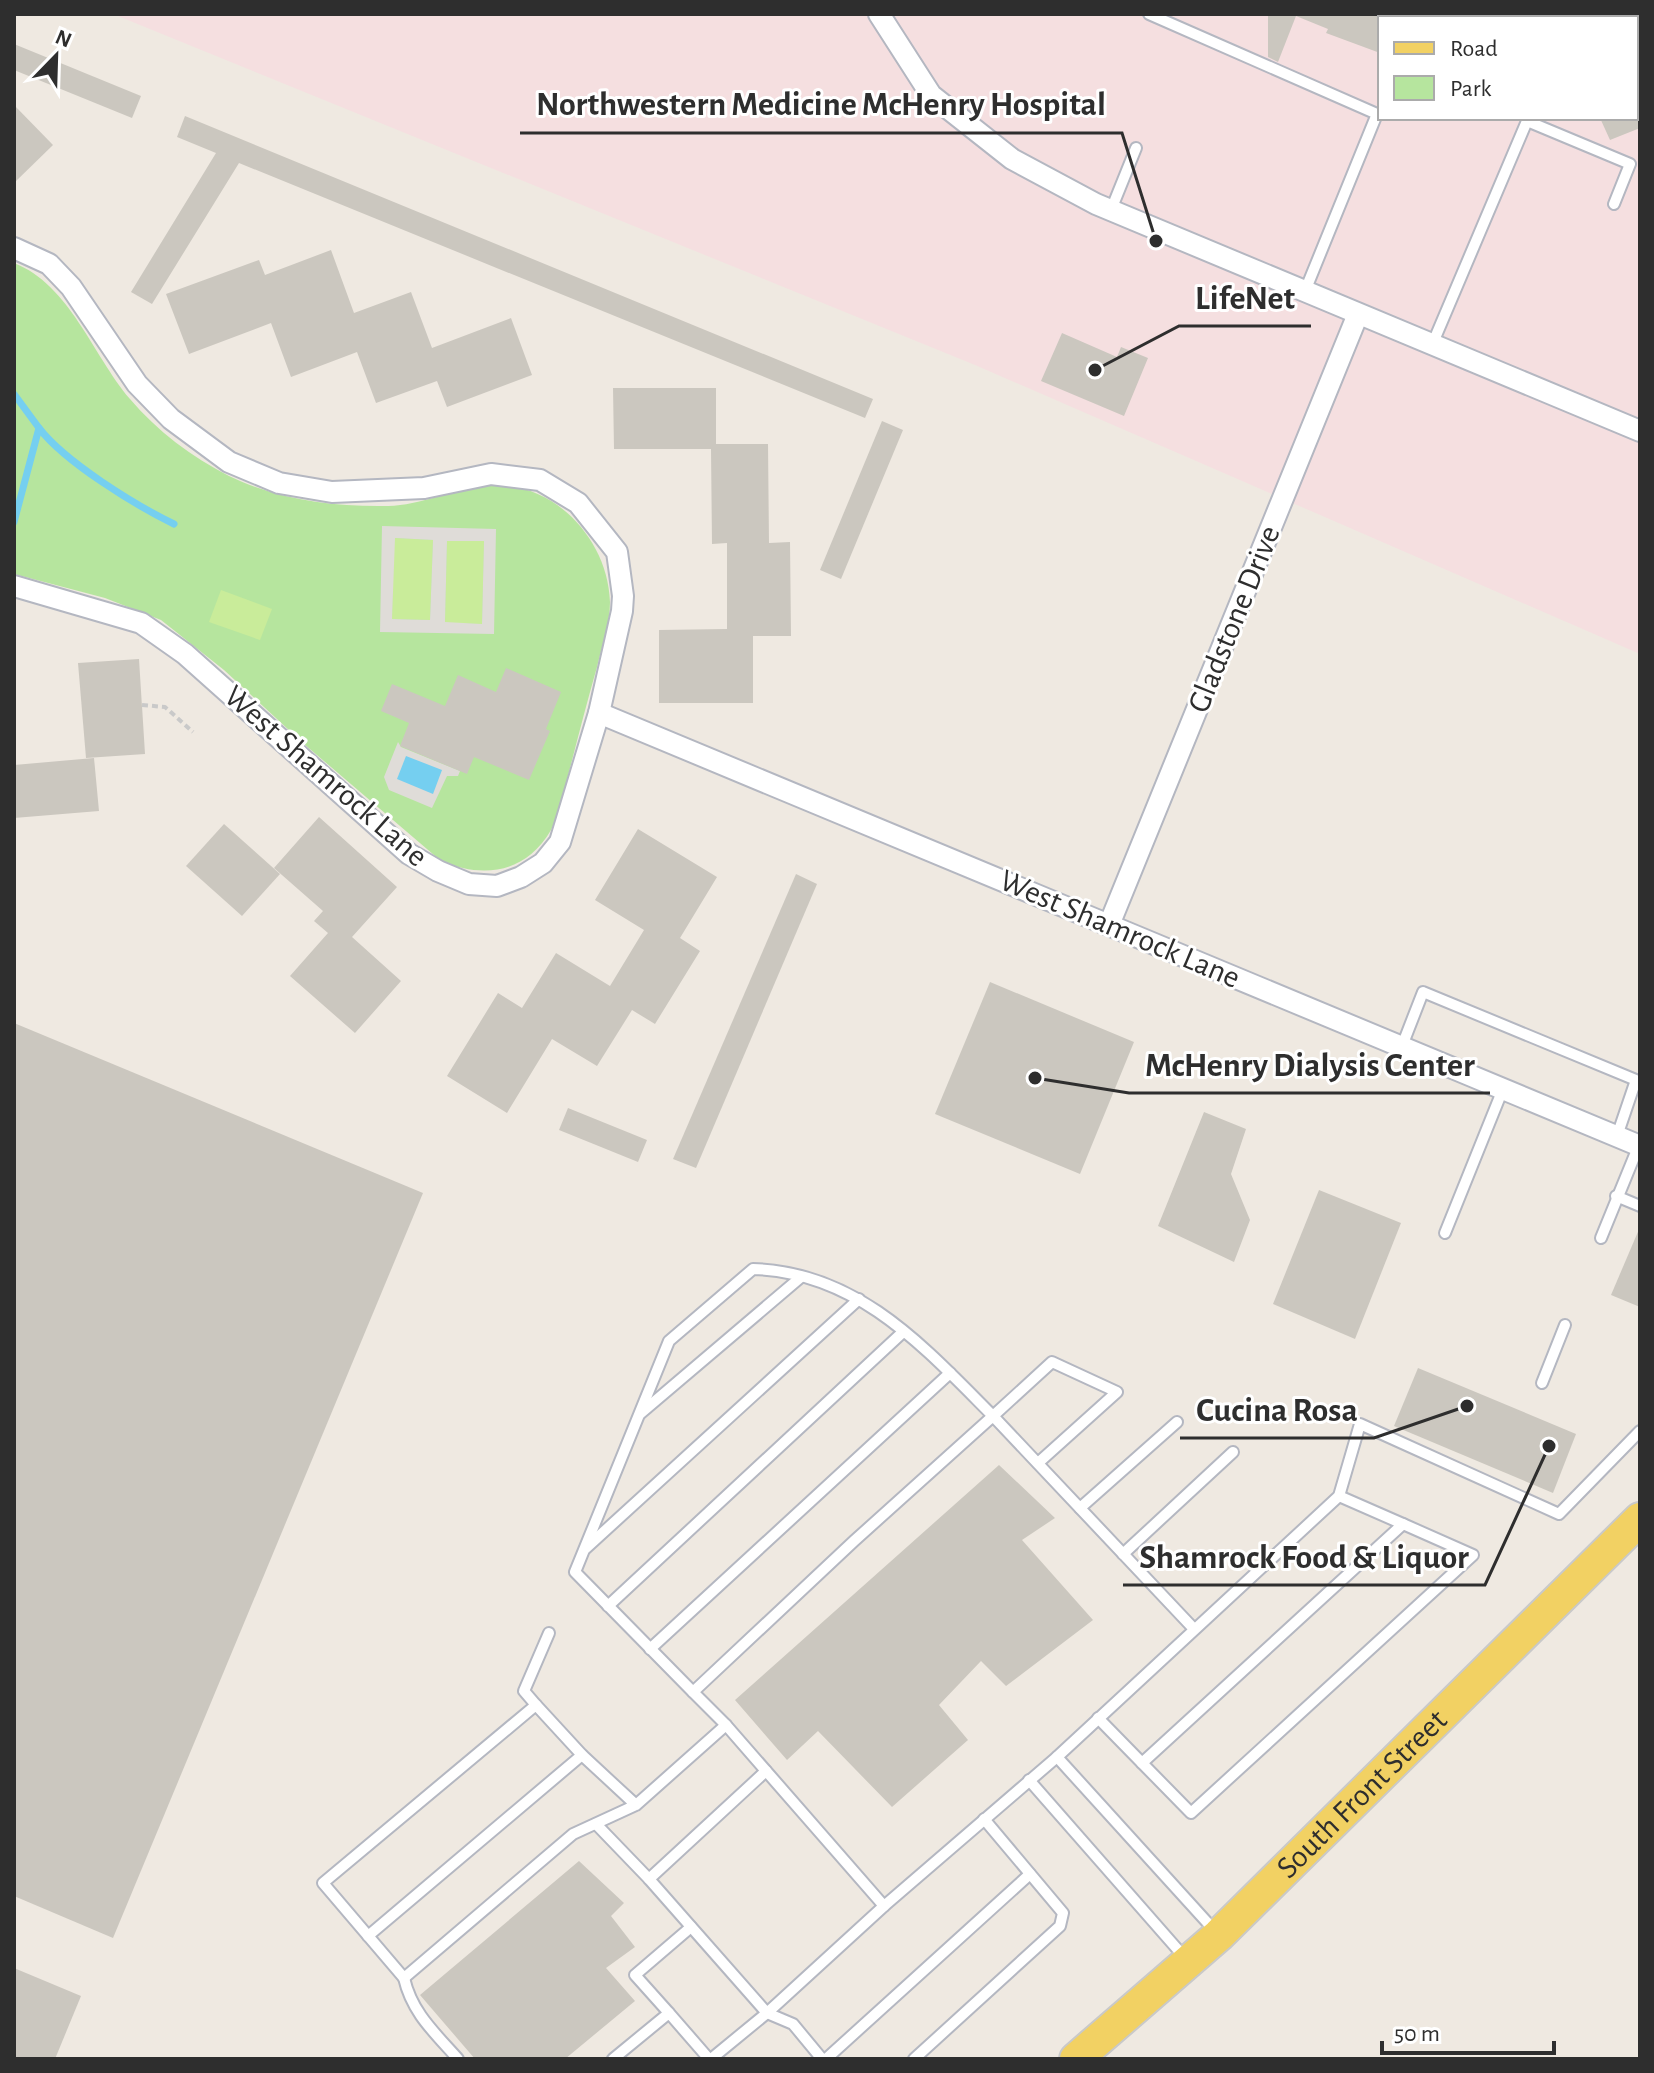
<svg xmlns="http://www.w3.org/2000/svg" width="1654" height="2073" font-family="'Alegreya Sans',sans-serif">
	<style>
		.medical { fill: #f5dfe0; fill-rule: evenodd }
		.green { fill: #b6e59e }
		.pitch { fill: #c9ec9a }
		.plaza { fill: #dfdcd8; fill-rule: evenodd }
		.water { fill: #75cff0 }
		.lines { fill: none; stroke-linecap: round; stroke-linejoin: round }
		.stream { stroke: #75cff0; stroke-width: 7 }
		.building { fill: #cbc7bf }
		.lane-casing { stroke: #b4b7c1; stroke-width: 14 }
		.street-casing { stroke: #b4b7c1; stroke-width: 24 }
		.primary-casing { stroke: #c9c9c9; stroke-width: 36 }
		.path { stroke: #c9c9c9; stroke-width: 4; stroke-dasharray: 6 4; stroke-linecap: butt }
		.lane { stroke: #fff; stroke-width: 10 }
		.street { stroke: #fff; stroke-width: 20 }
		.primary { stroke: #f2d163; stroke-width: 32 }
		.labels { text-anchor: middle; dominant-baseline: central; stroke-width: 6; stroke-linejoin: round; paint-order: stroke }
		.street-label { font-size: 32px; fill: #2e2e2e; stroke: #fff }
		.leader { fill: none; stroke: #2e2e2e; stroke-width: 3 }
		.callout-dot { fill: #2e2e2e; stroke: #fff; stroke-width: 3 }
		.callout-label { font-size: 34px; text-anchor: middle; font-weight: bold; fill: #2e2e2e; stroke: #fff; stroke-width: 6; stroke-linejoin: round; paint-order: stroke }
	</style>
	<rect width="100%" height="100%" fill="#efe9e1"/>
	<!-- medical -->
	<path class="medical" d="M113 14H1640V654L975 365ZM1380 18H1636V118H1380Z"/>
	<!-- green -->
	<path class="green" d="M14 263C70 285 92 354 130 399 157 431 192 457 229 476 279 500 334 507 388 506 421 505 451 490 483 486 550 477 608 537 610 602 610 624 602 646 597 667 587 702 578 737 569 772 564 791 560 813 551 830 526 873 484 879 441 861L304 744 224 670 161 620 105 598 14 574Z"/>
	<!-- pitch -->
	<g class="pitch">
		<path d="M394 538 433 540 430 620 392 619Z"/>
		<path d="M447 540 484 541 482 624 445 623Z"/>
		<path d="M221 590 272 609 260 640 209 622Z"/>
	</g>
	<!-- plaza -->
	<g class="plaza">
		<path d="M382 526 496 529 494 634 380 632ZM395 538 433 540 430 620 392 619ZM447 541H484L482 624 445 622Z"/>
		<path d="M398 742 401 747 460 771 458 776H447L432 808 389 790 384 777Z"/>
	</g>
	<!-- water -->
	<path class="water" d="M406 756 442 770 433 794 397 779Z"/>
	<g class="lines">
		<!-- stream -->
		<g class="stream">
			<path d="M14 394 39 428 14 522"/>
			<path d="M39 428C65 462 135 505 174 524"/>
		</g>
	</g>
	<!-- building -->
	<g class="building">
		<path d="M1268 14H1380V53L1326 33 1328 29 1296 16 1278 62 1268 57Z"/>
		<path d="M14 44 141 96 132 118 14 70Z"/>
		<path d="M14 105 53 145 14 183Z"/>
		<path d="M185 116 873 399 865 418 239 163 152 304 131 292 216 153 177 137Z"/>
		<path d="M1600 118H1640V128L1610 140Z"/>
		<path d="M331 250 354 313 411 292 432 348 511 318 532 375 447 407 437 381 376 403 357 352 291 377 271 323 189 354 166 294 259 260 265 275Z"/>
		<path d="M1062 333 1117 357 1121 347 1148 358 1124 416 1041 381Z"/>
		<path d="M613 388H716V444H768L769 543 790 542 791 636H753V703H659V630L727 629V543L712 544 711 449H614Z"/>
		<path d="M882 421 903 430 841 579 820 570Z"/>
		<path d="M139 659 145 754 86 758 78 663Z"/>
		<path d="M506 668 561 692 546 729 550 731 529 780 474 757 467 774 400 746 409 723 381 711 392 684 445 706 458 675 496 692Z"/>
		<path d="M94 758 99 811 14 818V765Z"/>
		<path d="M319 817 397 887 352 937 401 981 355 1033 290 976 328 933 314 921 323 911 274 868Z"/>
		<path d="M224 824 280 874 242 916 186 866Z"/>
		<path d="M638 829 717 877 680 938 700 951 655 1024 632 1010 597 1066 552 1039 507 1113 447 1076 498 993 522 1008 556 953 610 986 644 930 595 900Z"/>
		<path d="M796 874 817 884 696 1168 673 1159Z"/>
		<path d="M990 982 1134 1042 1080 1174 935 1114Z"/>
		<path d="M14 1023 423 1193 113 1938 14 1896Z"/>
		<path d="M568 1108 647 1140 638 1162 559 1130Z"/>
		<path d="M1204 1112 1246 1129 1231 1174 1250 1220 1234 1262 1158 1226Z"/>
		<path d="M1319 1190 1401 1223 1355 1339 1273 1304Z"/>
		<path d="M1640 1227V1307L1611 1295Z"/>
		<path d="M1418 1368 1576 1434 1553 1493 1394 1426Z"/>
		<path d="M999 1465 1055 1518 1022 1540 1093 1620 1006 1686 981 1661 939 1705 968 1740 892 1807 818 1731 787 1760 735 1700Z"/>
		<path d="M579 1861 624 1903 611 1916 635 1947 606 1968 635 2001 565 2059H475L420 1995Z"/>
		<path d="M14 1968 81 1996 55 2059H14Z"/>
	</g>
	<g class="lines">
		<defs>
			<g id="lane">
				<path d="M1149 14 1377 114 1305 291"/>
				<path d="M1111 210 1136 148"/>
				<path d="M1432 345 1527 121 1630 164 1614 204"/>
				<path d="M1402 1046 1423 992 1636 1080 1617 1136"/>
				<path d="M1616 1196 1640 1206"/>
				<path d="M1445 1233 1503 1089"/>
				<path d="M1601 1238 1639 1145"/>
				<path d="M1542 1383 1565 1325"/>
				<path d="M641 1413 801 1277"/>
				<path d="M1080 1508 1177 1422"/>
				<path d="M586 1548 859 1299"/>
				<path d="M1123 1554 1233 1452"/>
				<path d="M608 1606 903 1332"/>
				<path d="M1194 1629 993 1416 854 1541 693 1692 726 1725 884 1906 1057 1757 1339 1496 1360 1424 1559 1514 1640 1431"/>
				<path d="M650 1649 950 1373"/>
				<path d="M693 1692 575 1572 669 1341 753 1269C858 1272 924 1347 993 1416L1052 1362 1117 1392 1038 1463"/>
				<path d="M536 1705 524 1691 549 1633"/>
				<path d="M1098 1718 1142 1763 1403 1524 1339 1496"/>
				<path d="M1057 1757 1215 1931"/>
				<path d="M1142 1763 1191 1813 1473 1555 1403 1524"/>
				<path d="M1029 1780 1186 1959"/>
				<path d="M636 1805 582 1755 536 1705 323 1883 404 1978 573 1834 636 1805 726 1725"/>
				<path d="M596 1824 649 1879 766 1771"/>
				<path d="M649 1879 767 2013 711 2059"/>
				<path d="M368 1936 582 1755"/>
				<path d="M404 1978C412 2013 435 2033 458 2059"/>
				<path d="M669 2013 635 1975 691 1927"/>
				<path d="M613 2059 669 2013 709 2059"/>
				<path d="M822 2059 793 2024 767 2013 884 1906"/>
				<path d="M826 2059 1030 1874"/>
				<path d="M914 2059 1060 1926 1063 1913 984 1819"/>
			</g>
			<g id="street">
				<path d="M879 14 931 95 1012 159 1096 204 1640 431"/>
				<path d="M14 248 49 264 71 287 137 384 171 419 229 462 279 483 332 492 424 488 491 474 540 480 578 503 617 552 623 596 622 611 599 713 560 842 543 863 521 877 497 886 469 884 438 871 409 854 185 654 141 623 14 586"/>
				<path d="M599 713 1640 1146"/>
				<path d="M1109 925 1358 314"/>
			</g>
			<g id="primary">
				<path id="s1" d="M1076 2059 1219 1935 1640 1519"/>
			</g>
		</defs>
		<!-- lane casing -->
		<use href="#lane" class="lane-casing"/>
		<!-- street casing -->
		<use href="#street" class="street-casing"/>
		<!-- primary casing -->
		<use href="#primary" class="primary-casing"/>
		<!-- path -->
		<path class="path" d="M142 705 165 707 193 732"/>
		<!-- lane -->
		<use href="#lane" class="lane"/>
		<!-- street -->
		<use href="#street" class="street"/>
		<!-- primary -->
		<use href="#primary" class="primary"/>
	</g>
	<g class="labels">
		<!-- street labels -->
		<g class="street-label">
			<text transform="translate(1234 619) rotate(-68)">Gladstone Drive</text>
			<text transform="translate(326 776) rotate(41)">West Shamrock Lane</text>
			<text transform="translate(1120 929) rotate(23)">West Shamrock Lane</text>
			<text stroke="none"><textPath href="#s1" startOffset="390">South Front Street</textPath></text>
		</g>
	</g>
	<!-- callouts -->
	<path class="leader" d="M1156 241L1122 133H520M1095 370L1179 326H1311M1035 1078L1129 1093H1490M1467 1406L1374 1438H1180M1549 1446L1485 1585H1123"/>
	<g class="callout-dot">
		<circle cx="1156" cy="241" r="8"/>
		<circle cx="1095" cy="370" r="8"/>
		<circle cx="1035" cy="1078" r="8"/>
		<circle cx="1467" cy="1406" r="8"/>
		<circle cx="1549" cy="1446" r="8"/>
	</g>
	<g class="callout-label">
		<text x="821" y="115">Northwestern Medicine McHenry Hospital</text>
		<text x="1245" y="309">LifeNet</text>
		<text x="1310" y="1076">McHenry Dialysis Center</text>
		<text x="1277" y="1421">Cucina Rosa</text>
		<text x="1304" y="1568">Shamrock Food &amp; Liquor</text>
	</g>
	<!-- border -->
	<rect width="1654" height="2073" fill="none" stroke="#2e2e2e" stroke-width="32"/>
	<!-- legend -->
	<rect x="1378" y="16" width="260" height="104" fill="#ffffff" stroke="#ababab" stroke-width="2"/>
	<rect x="1394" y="42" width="40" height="12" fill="#f2d163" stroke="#ababab" stroke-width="2"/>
	<text x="1450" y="56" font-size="24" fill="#2e2e2e">Road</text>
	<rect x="1394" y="76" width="40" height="24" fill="#b6e59e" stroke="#ababab" stroke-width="2"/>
	<text x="1450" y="96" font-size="24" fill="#2e2e2e">Park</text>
	<!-- north arrow -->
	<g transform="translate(56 56) rotate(23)" stroke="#ffffff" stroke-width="6" paint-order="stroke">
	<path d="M0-6L14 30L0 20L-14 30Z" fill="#2e2e2e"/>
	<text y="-12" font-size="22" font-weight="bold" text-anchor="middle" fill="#2e2e2e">N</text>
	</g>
	<!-- scale -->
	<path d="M1382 2041v12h172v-12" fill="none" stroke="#2e2e2e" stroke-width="4"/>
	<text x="1394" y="2041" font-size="24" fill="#2e2e2e" stroke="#ffffff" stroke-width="6" paint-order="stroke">50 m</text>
</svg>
